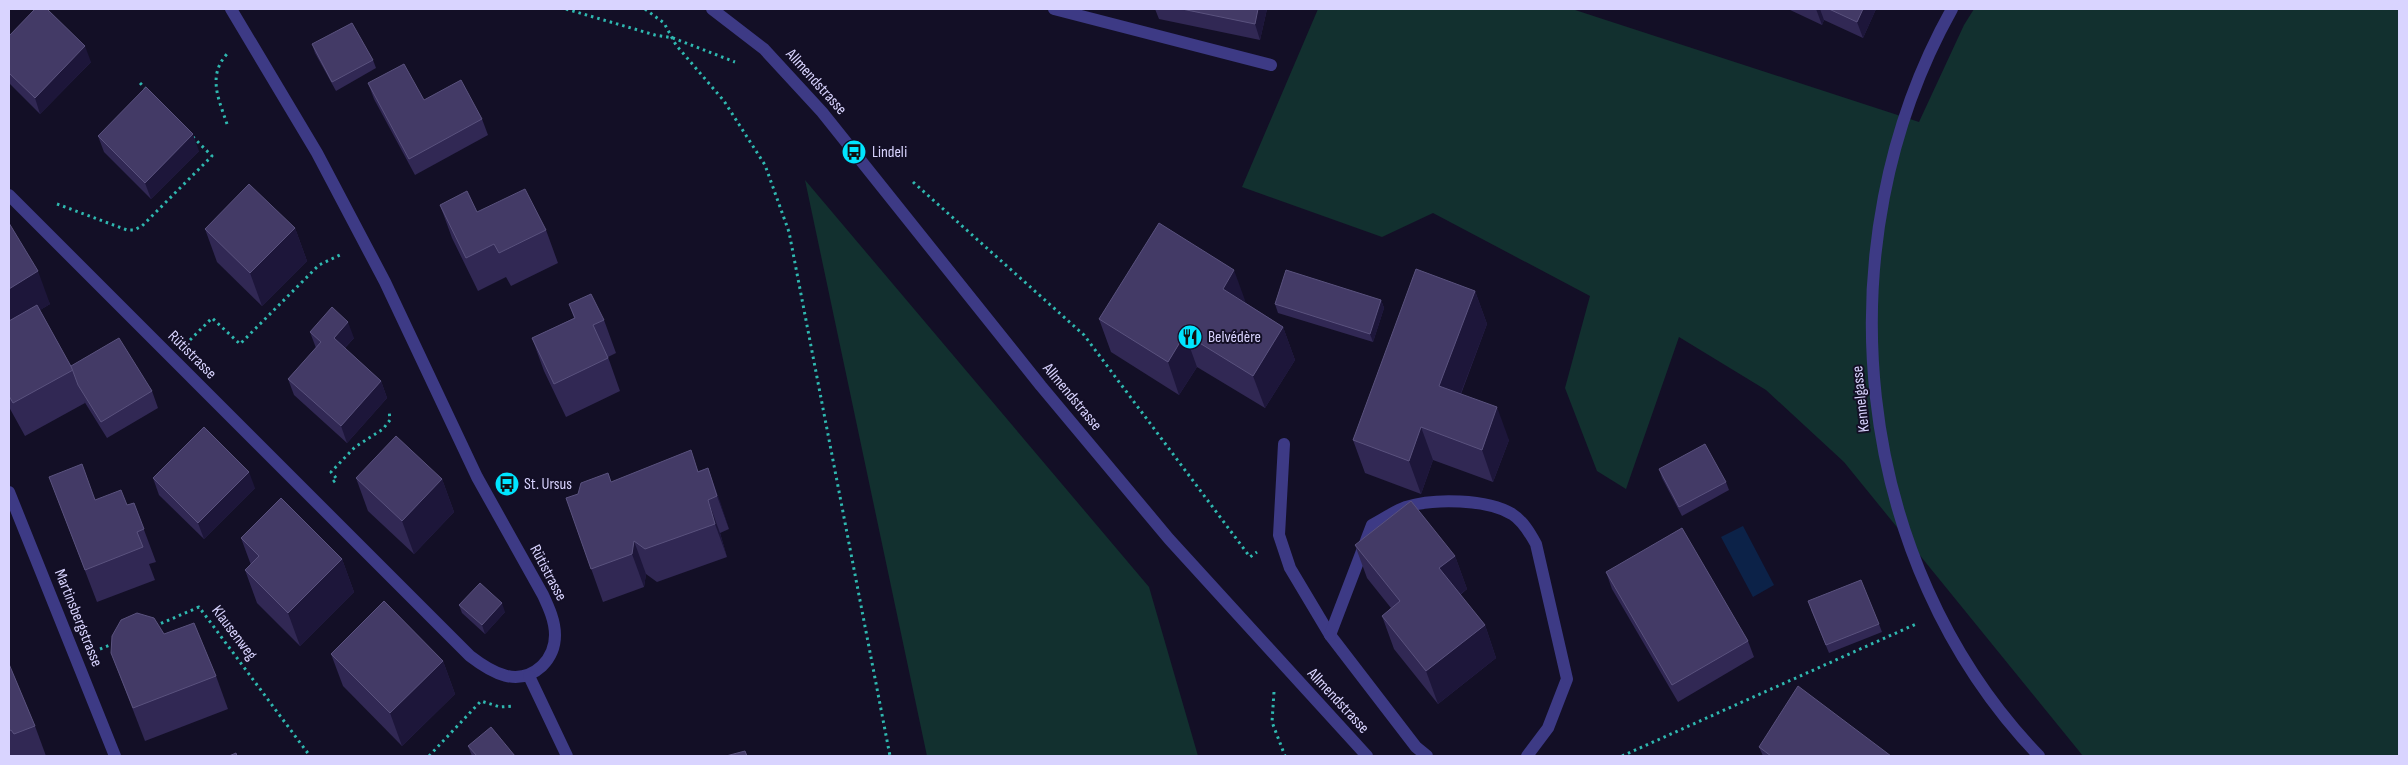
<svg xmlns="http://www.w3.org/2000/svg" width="2408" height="765" font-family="'Sofia Sans Condensed',sans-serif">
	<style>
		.green { fill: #12302f }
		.water { fill: #0c2248 }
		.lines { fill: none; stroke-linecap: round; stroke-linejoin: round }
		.path { stroke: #2fb8b0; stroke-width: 3; stroke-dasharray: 2.5 4; stroke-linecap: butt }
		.lane { stroke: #3d3a85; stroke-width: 12 }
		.street { stroke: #3d3a85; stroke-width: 12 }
		.wall { fill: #312854 }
		.shaded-wall { fill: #1d163a }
		.building { fill: #433a66; stroke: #5a527e }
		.labels { text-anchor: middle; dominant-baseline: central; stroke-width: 4; stroke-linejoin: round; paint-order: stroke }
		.street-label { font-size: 16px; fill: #d9d4ff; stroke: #130f26 }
		.poi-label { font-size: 16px; fill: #d9d4ff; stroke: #130f26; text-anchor: start }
	</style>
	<rect width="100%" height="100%" fill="#130f26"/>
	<!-- green -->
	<g class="green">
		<path d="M1318 9H1572L1919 122 1964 25 1974 9H2399V756H2083L1844 462 1766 390 1679 337 1626 489 1597 471 1565 388 1590 296 1433 213 1382 237 1242 187Z"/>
		<path d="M805 180 1149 587 1198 756H927Z"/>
	</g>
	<!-- water -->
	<path class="water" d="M1743 526 1774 585 1753 597 1721 537Z"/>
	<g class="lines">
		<!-- path -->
		<g class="path">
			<path d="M566 9 655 35 673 38 735 62"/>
			<path d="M645 9 664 23 676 45 724 101 765 165 789 232 890 756"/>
			<path d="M140 83 147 90"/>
			<path d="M227 124C219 100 207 76 227 54"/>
			<path d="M913 182 1084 335 1250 557 1257 552"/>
			<path d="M57 204 127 230H134L142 226 212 156 193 137"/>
			<path d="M190 340 212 318 240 344 319 265 342 254"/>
			<path d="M333 482 337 479 331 472 355 447 383 429 390 420 389 410"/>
			<path d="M155 626 199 607 310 756"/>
			<path d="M100 649 115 643"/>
			<path d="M1274 692 1272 722 1285 756"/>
			<path d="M429 756 481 701 500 707 514 706"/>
			<path d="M1622 756 1916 624"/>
		</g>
		<!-- lane -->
		<g class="lane">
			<path d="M1054 9 1271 65"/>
			<path d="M1284 444 1279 535 1290 568 1330 635 1416 747 1427 756"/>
			<path d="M1330 635 1372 525C1383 519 1395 511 1406 507 1434 498 1487 499 1512 514 1523 521 1530 533 1536 544L1567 679 1548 728 1527 756"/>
		</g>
		<!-- street -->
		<g class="street">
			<path d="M712 9 764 49 822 112 1041 386 1169 539 1367 756"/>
			<path d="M1952 9C1821 243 1851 561 2039 756"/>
			<path d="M9 195 470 656C492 673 518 688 542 666 550 658 555 647 555 635 555 621 549 608 543 595L477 477 385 282 317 153 231 9"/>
			<path d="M9 492 115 756"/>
			<path d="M529 676 567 756"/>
		</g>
	</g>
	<!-- wall -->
	<g class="wall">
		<path d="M1155 9H1267L1260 40 1159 19Z"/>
		<path d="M1788 9H1876L1863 38 1824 20 1822 25Z"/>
		<path d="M9 36 91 62 40 114 9 83Z"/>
		<path d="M312 44 373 60 376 68 336 91 315 53Z"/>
		<path d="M368 83 424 100 482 119 488 135 415 175 374 99Z"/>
		<path d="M98 136 199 151 151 199 104 152Z"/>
		<path d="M440 205 477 212 546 230 558 263 511 286 506 277 478 291 452 238Z"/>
		<path d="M9 223 50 304 40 310 71 366 152 391 158 408 107 438 84 401 85 403 25 436 9 407Z"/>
		<path d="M295 228 307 261 262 306 217 262 205 229Z"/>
		<path d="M1475 291 1487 324 1461 394 1509 440 1493 482 1433 460 1421 494 1365 473 1353 440Z"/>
		<path d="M1381 300 1384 308 1373 342 1278 313 1275 304Z"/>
		<path d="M1246 303 1283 327 1295 360 1265 408 1197 367 1179 395 1111 352 1099 319Z"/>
		<path d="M569 304 604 320 616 353 608 357 620 391 566 417 544 371 532 338 574 318Z"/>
		<path d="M310 332 354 338 345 348 381 381 387 398 347 443 294 395 288 379 316 348Z"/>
		<path d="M708 468 729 529 720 533 727 557 657 582 646 574 644 587 603 602 566 498 578 494 611 482 698 471Z"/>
		<path d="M1659 469 1726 482 1729 490 1682 516 1662 478Z"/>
		<path d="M49 477 95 500 127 505 134 503 156 562 149 564 155 580 97 602Z"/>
		<path d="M153 478 255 488 204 539 159 495Z"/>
		<path d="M356 478 442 479 454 512 414 554 368 511Z"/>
		<path d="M241 538 342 559 354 592 300 646 257 603 245 570 251 565Z"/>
		<path d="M1355 545 1455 556 1467 589 1460 595 1485 625 1496 658 1438 704 1394 649 1382 616 1391 608 1367 578Z"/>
		<path d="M1606 572 1748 641 1754 657 1678 702 1612 589Z"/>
		<path d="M459 605 505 612 485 634 462 613Z"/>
		<path d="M1811 610 1879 624 1882 632 1829 653Z"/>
		<path d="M164 634 216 676 228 709 145 741 111 653Z"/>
		<path d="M331 654 443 661 455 694 402 746 343 686Z"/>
		<path d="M9 664 35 726 46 756H9Z"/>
		<path d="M468 746 515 756H472Z"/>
		<path d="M1759 747 1891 756H1763Z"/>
	</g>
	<!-- shaded-wall -->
	<g class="shaded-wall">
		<path d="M1258 9H1267L1260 40 1255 24Z"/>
		<path d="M1816 9H1820L1824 20 1822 25Z"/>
		<path d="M1863 9H1876L1863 38 1857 22Z"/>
		<path d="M85 46 91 62 40 114 35 98Z"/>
		<path d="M193 134 199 151 151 199 145 183Z"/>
		<path d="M295 228 307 261 262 306 250 273Z"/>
		<path d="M1234 270 1246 303 1223 289Z"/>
		<path d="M38 271 50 304 9 329V289Z"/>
		<path d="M1475 291 1487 324 1451 419 1439 386Z"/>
		<path d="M1381 300 1384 308 1373 342 1370 334Z"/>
		<path d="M348 322 354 338 339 354 334 338Z"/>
		<path d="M1283 327 1295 360 1265 408 1253 376Z"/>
		<path d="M1185 334 1197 367 1179 395 1168 362Z"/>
		<path d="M381 381 387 398 347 443 341 426Z"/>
		<path d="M1497 407 1509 440 1493 482 1482 450Z"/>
		<path d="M1421 427 1433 460 1421 494 1409 461Z"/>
		<path d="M708 468 720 501 729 529 717 496Z"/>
		<path d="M249 472 255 488 204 539 198 523Z"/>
		<path d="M442 479 454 512 414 554 402 521Z"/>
		<path d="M708 500 720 533 727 557 715 524Z"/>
		<path d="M634 541 646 574 644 587 632 554Z"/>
		<path d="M1455 556 1467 589 1451 601 1439 568Z"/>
		<path d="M342 559 354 592 300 646 288 613Z"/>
		<path d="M502 603 505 612 485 634 482 625Z"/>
		<path d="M1485 625 1496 658 1438 704 1426 671Z"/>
		<path d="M443 661 455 694 402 746 390 713Z"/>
	</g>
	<!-- building -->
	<g class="building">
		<path d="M35 9H47L85 46 35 98 9 73V36Z"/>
		<path d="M1182 9H1258L1255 24Z"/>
		<path d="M1829 9H1863L1857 22Z"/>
		<path d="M352 23 373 60 332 82 312 44Z"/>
		<path d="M404 64 424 100 461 80 482 119 409 159 368 83Z"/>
		<path d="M146 87 193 134 145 183 98 136Z"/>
		<path d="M249 184 295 228 250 273 205 229Z"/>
		<path d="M525 189 546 230 499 253 494 244 466 258 440 205 467 191 477 212Z"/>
		<path d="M9 223 38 271 9 289Z"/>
		<path d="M1159 223 1234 270 1223 289 1283 327 1253 376 1185 334 1168 362 1099 319Z"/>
		<path d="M1416 269 1475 291 1439 386 1497 407 1482 450 1421 427 1409 461 1353 440Z"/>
		<path d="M1286 270 1381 300 1370 334 1275 304Z"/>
		<path d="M591 294 604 320 593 325 608 358 554 384 532 338 575 318 569 304Z"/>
		<path d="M37 305 73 370 13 403 9 396V321Z"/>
		<path d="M332 307 348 322 334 338 381 381 341 426 288 379 321 342 310 332Z"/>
		<path d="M119 338 152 391 101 422 78 385 71 366Z"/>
		<path d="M204 427 249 472 198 523 153 478Z"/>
		<path d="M396 436 442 479 402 521 356 478Z"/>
		<path d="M1705 444 1726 482 1679 507 1659 469Z"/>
		<path d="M691 450 698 472 708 468 717 496 708 500 715 524 645 549 634 541 632 554 591 569 566 498 578 494 581 483 608 473 611 482Z"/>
		<path d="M82 464 95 500 121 490 127 505 134 503 144 529 137 532 143 547 85 570 49 477Z"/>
		<path d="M281 498 342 559 288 613 245 570 259 556 241 538Z"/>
		<path d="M1411 501 1455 556 1439 568 1485 625 1426 671 1382 616 1400 601 1355 545Z"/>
		<path d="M1682 528 1748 641 1672 685 1606 572Z"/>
		<path d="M1861 580 1879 624 1826 645 1808 601Z"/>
		<path d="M480 583 502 603 482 625 459 605Z"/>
		<path d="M384 601 443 661 390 713 331 654Z"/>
		<path d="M137 613 154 618 164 634 194 623 216 676 133 708 111 653 112 636 121 620Z"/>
		<path d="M9 664 35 726 14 734 11 730 9 731Z"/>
		<path d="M1798 686 1891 756H1771L1759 747Z"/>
		<path d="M491 727 515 756H477L468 746Z"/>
		<path d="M745 751 747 756H726Z"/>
		<path d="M236 753 237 756H229Z"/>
	</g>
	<!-- icons -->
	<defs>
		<symbol id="bus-disc" viewBox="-11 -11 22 22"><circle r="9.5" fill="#00e5ff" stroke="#130f26"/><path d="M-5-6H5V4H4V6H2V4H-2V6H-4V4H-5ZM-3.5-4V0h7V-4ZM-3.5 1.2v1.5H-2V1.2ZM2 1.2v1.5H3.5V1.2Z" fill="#111"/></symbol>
		<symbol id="restaurant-disc" viewBox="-11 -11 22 22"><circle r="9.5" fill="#00e5ff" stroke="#130f26"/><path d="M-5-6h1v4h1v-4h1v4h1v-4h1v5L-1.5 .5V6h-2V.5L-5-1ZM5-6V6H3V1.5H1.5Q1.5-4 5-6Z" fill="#111"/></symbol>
	</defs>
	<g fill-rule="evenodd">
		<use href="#bus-disc" x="840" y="138" width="28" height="28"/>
		<use href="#restaurant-disc" x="1176" y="323" width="28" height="28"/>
		<use href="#bus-disc" x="493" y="470" width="28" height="28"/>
	</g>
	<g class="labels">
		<!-- street labels -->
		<g class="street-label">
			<text transform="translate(816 82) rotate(48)">Allmendstrasse</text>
			<text transform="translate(192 355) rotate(45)">Rütistrasse</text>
			<text transform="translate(1072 397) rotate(50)">Allmendstrasse</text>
			<text transform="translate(1861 399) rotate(-96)">Kennelgasse</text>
			<text transform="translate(548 573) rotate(62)">Rütistrasse</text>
			<text transform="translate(78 618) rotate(68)">Martinsbergstrasse</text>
			<text transform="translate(234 633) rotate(53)">Klausenweg</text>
			<text transform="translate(1338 701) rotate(47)">Allmendstrasse</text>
		</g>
		<!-- poi labels -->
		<g class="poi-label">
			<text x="872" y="152">Lindeli</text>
			<text x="1208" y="337">Belvédère</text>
			<text x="524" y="484">St. Ursus</text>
		</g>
	</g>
	<!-- border -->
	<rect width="2408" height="765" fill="none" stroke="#d9d4ff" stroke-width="20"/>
</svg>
